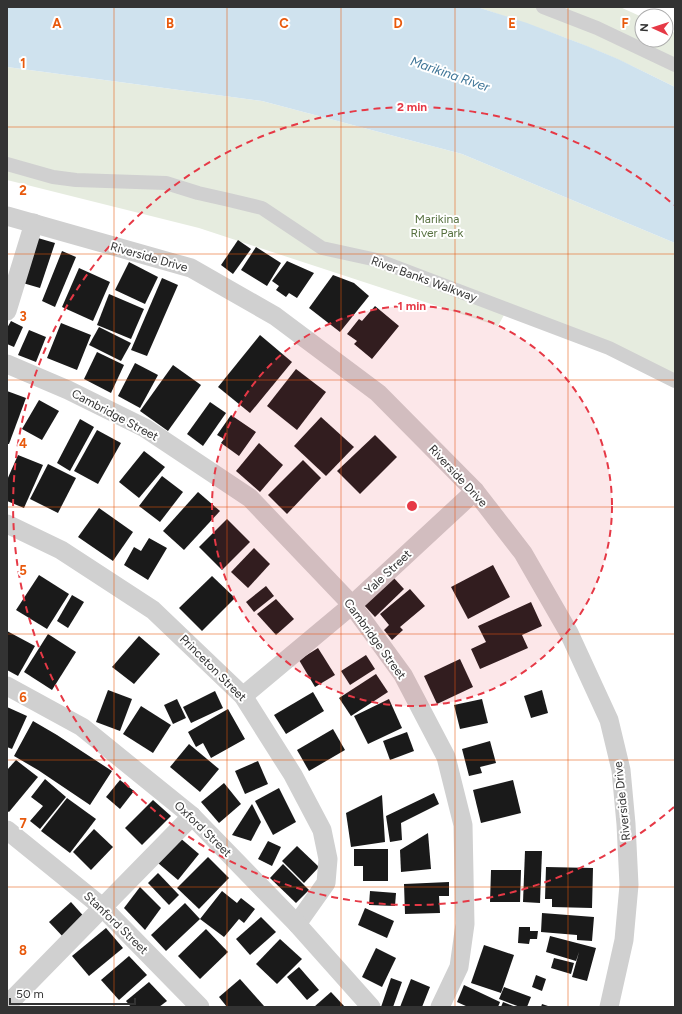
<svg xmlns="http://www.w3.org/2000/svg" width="682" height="1014" font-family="Figtree,sans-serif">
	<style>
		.green { fill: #e6ecdf }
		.water { fill: #cfe2ee }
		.building { fill: #1a1a1a }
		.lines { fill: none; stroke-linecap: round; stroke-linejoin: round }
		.pedestrian { stroke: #d0d0d0; stroke-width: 14 }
		.minor { stroke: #d0d0d0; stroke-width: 19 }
		.grid { fill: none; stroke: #e8590c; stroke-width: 1; stroke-opacity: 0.55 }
		.ring { fill: none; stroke: #e63946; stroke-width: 2; stroke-dasharray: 7 5 }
		.labels { text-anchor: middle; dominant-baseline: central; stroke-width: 4; stroke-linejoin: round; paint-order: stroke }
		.park-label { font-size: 12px; fill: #56703f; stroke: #fff }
		.street-label { font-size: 12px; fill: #333; stroke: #fff }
		.water-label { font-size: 13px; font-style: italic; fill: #3f7597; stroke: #fff }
		.grid-label { font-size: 13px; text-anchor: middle; font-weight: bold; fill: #e8590c; stroke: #fff; stroke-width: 4; stroke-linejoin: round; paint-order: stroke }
		.centre { fill: #e63946; stroke: #fff; stroke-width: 2 }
		.ring-label { font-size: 12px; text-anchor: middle; font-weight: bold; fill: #e63946; stroke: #fff; stroke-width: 4; stroke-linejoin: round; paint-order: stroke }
	</style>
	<rect width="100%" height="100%" fill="#fff"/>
	<!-- green -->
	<g class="green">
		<path d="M477 7H620L642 17V40H666V29L675 33V87C656 78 637 68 617 59 572 39 524 23 477 7Z"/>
		<path d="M7 67 262 101 462 154 675 243V374L510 304 498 326 199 228 7 180Z"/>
	</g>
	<!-- water -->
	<path class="water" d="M7 7H477L527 23 587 46 618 59 675 87V243L462 154 262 101 7 67Z"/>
	<!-- building -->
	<g class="building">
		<path d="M31 236 55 243 40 288 16 281Z"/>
		<path d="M238 240 251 249 233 274 221 265Z"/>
		<path d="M256 247 281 263 267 286 241 270Z"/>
		<path d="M62 251 76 257 55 307 42 301Z"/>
		<path d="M287 261 314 273 297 298 289 293 286 297 276 290 279 286 272 281Z"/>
		<path d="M129 262 158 277 145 304 115 290Z"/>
		<path d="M79 268 110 282 93 321 62 307Z"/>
		<path d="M333 275 354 283 369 296 340 332 309 308Z"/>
		<path d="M162 278 178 285 147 356 131 350Z"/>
		<path d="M109 294 144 309 131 339 97 325Z"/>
		<path d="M375 306 399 326 372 359 354 344 357 341 347 334 359 319 362 321Z"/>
		<path d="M11 321 23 327 14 347 7 344V328Z"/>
		<path d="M61 323 91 335 77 370 47 358Z"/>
		<path d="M99 327 131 343 121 361 89 345Z"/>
		<path d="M29 330 46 337 36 362 18 355Z"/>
		<path d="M260 335 292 362 250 413 218 387Z"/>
		<path d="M97 352 124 365 111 393 84 379Z"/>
		<path d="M135 363 158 375 140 408 118 396Z"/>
		<path d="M173 365 201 385 168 431 140 411Z"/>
		<path d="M296 369 326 392 297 430 267 406Z"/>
		<path d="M7 391 26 398 9 444H7Z"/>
		<path d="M39 400 59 411 42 440 22 429Z"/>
		<path d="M210 402 226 413 203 446 187 434Z"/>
		<path d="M231 415 256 432 239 456 221 443 224 439 217 435Z"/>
		<path d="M321 417 354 447 326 476 294 446Z"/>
		<path d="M80 419 94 427 70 471 57 463Z"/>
		<path d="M97 430 121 443 98 484 74 471Z"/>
		<path d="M375 435 397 457 360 494 337 471Z"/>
		<path d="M259 443 283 465 260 492 236 471Z"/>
		<path d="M144 451 165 467 139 498 119 482Z"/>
		<path d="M18 455 43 465 24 508 7 501V480Z"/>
		<path d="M303 460 321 478 287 514 268 495Z"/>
		<path d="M48 464 76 478 58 513 30 499Z"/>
		<path d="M162 476 183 492 160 522 139 506Z"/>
		<path d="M198 492 220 511 184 550 163 531Z"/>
		<path d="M99 508 133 532 113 561 78 537Z"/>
		<path d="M227 519 250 542 222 570 199 547Z"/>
		<path d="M149 538 167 548 148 580 124 565 134 547 141 551Z"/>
		<path d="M254 548 270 564 248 588 231 572Z"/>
		<path d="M493 565 510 597 468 619 451 587Z"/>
		<path d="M39 575 69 594 47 629 16 610Z"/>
		<path d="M212 576 235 598 202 631 179 608Z"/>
		<path d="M393 577 404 589 375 617 364 605Z"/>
		<path d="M266 586 274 596 254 612 246 602Z"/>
		<path d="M410 589 425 606 400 627 403 630 392 640 384 630 389 625 380 614Z"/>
		<path d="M72 595 84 602 68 628 57 621Z"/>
		<path d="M276 599 294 619 276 635 257 614Z"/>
		<path d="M531 602 542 626 522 635 528 648 480 669 471 649 486 642 478 626Z"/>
		<path d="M7 631 35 646 18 676 7 670Z"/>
		<path d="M48 634 76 652 52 690 24 672Z"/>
		<path d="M139 636 160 654 134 684 112 667Z"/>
		<path d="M318 648 335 675 315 687 299 660Z"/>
		<path d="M366 655 375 669 350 685 341 671Z"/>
		<path d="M460 659 473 687 437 704 424 676Z"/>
		<path d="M376 674 388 692 351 716 339 698Z"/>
		<path d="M108 690 132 699 120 731 96 722Z"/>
		<path d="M542 690 548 713 531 718 524 696Z"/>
		<path d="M215 691 223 708 191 723 183 707Z"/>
		<path d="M313 692 324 711 286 734 274 715Z"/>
		<path d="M177 699 186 718 173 724 164 705Z"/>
		<path d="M389 699 402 728 368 744 354 716Z"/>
		<path d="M482 699 488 723 460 729 454 705Z"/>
		<path d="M141 706 171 725 153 753 123 734Z"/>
		<path d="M7 707 27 716 12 749 7 747Z"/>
		<path d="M228 709 245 739 211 758 203 743 196 747 188 732Z"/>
		<path d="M33 721 57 735 112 771 90 805 38 770 14 756Z"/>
		<path d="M333 729 345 750 309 771 297 750Z"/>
		<path d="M407 732 414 751 390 760 383 741Z"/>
		<path d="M490 741 496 763 480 767 482 773 469 776 462 749Z"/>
		<path d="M189 744 219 769 200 792 170 767Z"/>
		<path d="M16 760 38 777 9 812 7 811V770Z"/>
		<path d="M258 761 268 784 245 794 235 771Z"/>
		<path d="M45 779 66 797 40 829 30 821 43 806 31 797Z"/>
		<path d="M120 780 134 791 120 809 106 797Z"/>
		<path d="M513 780 521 813 481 823 473 790Z"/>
		<path d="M224 783 241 804 219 823 201 802Z"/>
		<path d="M279 788 296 822 273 835 255 801Z"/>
		<path d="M434 793 439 804 401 823 402 840 390 842 386 816Z"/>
		<path d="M382 795 385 842 351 847 346 813Z"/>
		<path d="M67 798 96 819 70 853 41 831Z"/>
		<path d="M153 800 171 816 142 845 125 828Z"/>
		<path d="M252 804 261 822 251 841 232 835Z"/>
		<path d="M94 829 113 847 91 870 73 852Z"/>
		<path d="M428 833 431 869 401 872 400 850Z"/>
		<path d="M179 837 199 854 178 880 158 863Z"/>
		<path d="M268 841 281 847 272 866 258 859Z"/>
		<path d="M297 846 319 867 304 883 282 861Z"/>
		<path d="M354 849H388V881H363V866H354Z"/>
		<path d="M525 851H542L540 903 523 902Z"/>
		<path d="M208 857 229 878 199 909 177 888Z"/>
		<path d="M283 864 309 890 296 903 270 878Z"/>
		<path d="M546 867 593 868 592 908 552 907V899H545Z"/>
		<path d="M491 870H521L520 902H490Z"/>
		<path d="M158 873 179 895 169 905 148 883Z"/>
		<path d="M449 882V896H439L440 913 405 914 404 884Z"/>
		<path d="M140 887 161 908 145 930 124 908Z"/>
		<path d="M222 891 237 903 241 898 255 909 244 923 239 919 224 937 200 919Z"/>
		<path d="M370 891 396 893 395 906 369 905Z"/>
		<path d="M71 902 87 920 66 940 49 922Z"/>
		<path d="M185 903 200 919 166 951 151 935Z"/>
		<path d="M365 908 394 921 387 938 358 925Z"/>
		<path d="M542 913 594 917 592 941 577 940V935L541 932Z"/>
		<path d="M261 917 276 932 250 955 236 939Z"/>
		<path d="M519 927H530V931H538L537 939H530L529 944 518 943Z"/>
		<path d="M106 928 123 948 89 976 72 956Z"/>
		<path d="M206 929 228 952 200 979 178 956Z"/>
		<path d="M550 936 596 948 587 981 572 977 579 952 576 961 546 952Z"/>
		<path d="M280 939 302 959 277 984 256 964Z"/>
		<path d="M484 945 514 955 501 993 471 983Z"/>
		<path d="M376 948 396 958 382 987 362 977Z"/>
		<path d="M129 956 147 975 119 1000 101 980Z"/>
		<path d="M554 958 574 963 571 974 551 968Z"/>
		<path d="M299 967 319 990 307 1000 287 977Z"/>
		<path d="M536 975 546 979 542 991 532 987Z"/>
		<path d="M391 978 402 982 393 1007H381Z"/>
		<path d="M240 979 264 1006 263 1007H227L219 997Z"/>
		<path d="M411 979 430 987 422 1007H400Z"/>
		<path d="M149 982 167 1001 159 1007H131L126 1001Z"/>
		<path d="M464 985 500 1002 498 1007H468L457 1002Z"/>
		<path d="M504 987 531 997 527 1007H520L499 999Z"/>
		<path d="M331 992 345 1007H314Z"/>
		<path d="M503 1002 516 1007H501Z"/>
		<path d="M542 1004 551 1007H541Z"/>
	</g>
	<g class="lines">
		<!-- pedestrian -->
		<g class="pedestrian">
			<path d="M543 7 597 28 675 65"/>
			<path d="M7 164 53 177 76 180 166 183 198 193 229 200 262 208 322 248 377 260 609 348 675 381"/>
		</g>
		<!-- minor -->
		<g class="minor">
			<path d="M7 216 191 268 275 316 378 393 475 491 523 553 569 633 609 720 621 770 626 824 629 885 624 940 609 1007"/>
			<path d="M7 311 34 223"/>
			<path d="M7 364 68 390 145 428 250 498 352 605 403 675 446 757 463 825 465 924 459 967 440 1007"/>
			<path d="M7 524 61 550 153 610 243 696 293 775 322 830 328 859 326 883 297 924"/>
			<path d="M7 686 82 727 192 816 297 924 371 1007"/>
			<path d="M243 696 352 605 475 491"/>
			<path d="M7 830 102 907 200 1007"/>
			<path d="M7 1005 192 816"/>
		</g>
	</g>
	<!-- grid -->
	<path class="grid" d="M114 7V1007M227 7V1007M341 7V1007M455 7V1007M568 7V1007M7 127H675M7 254H675M7 380H675M7 507H675M7 634H675M7 760H675M7 887H675"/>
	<!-- distance rings -->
	<circle cx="412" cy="506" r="200" fill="#e63946" fill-opacity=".12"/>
	<g class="ring">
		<circle cx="412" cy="506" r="200"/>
		<path d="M674 807A399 399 0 1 1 674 205"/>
	</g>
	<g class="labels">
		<!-- park labels -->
		<g class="park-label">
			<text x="437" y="219">Marikina<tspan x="437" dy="14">River Park</tspan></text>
		</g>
		<!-- street labels -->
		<g class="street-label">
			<text transform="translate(149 257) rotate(16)">Riverside Drive</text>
			<text transform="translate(424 279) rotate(20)">River Banks Walkway</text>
			<text transform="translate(115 415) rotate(28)">Cambridge Street</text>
			<text transform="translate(458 476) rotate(47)">Riverside Drive</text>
			<text transform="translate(388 572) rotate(-43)">Yale Street</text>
			<text transform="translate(375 639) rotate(54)">Cambridge Street</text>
			<text transform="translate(213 668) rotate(45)">Princeton Street</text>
			<text transform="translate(622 801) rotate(-96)">Riverside Drive</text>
			<text transform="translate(203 829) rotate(44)">Oxford Street</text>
			<text transform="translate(116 923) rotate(44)">Stanford Street</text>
		</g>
		<!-- water labels -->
		<g class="water-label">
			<text transform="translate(450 74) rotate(19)">Marikina River</text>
		</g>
	</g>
	<g class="grid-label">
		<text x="57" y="28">A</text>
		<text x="170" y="28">B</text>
		<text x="284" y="28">C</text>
		<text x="398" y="28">D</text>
		<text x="512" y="28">E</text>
		<text x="625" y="28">F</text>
		<text x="23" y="68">1</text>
		<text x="23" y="195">2</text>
		<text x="23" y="321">3</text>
		<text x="23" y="448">4</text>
		<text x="23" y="575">5</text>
		<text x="23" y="702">6</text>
		<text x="23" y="828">7</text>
		<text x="23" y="955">8</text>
	</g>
	<circle cx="412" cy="506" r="6" class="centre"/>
	<g class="ring-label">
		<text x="412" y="111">2 min</text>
		<text x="412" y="310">1 min</text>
	</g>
	<!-- border -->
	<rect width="682" height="1014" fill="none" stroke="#333333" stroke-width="16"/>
	<!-- north arrow -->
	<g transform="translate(654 28) rotate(273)"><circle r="19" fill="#ffffff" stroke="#adadad"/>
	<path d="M0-3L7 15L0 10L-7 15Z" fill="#e63946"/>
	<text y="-6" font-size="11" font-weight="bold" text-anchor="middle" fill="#333333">N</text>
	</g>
	<!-- scale -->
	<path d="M10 998v6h125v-6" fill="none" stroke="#333333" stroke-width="2"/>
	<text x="16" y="998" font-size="12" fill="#333333" stroke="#ffffff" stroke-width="3" paint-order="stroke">50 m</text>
</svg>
